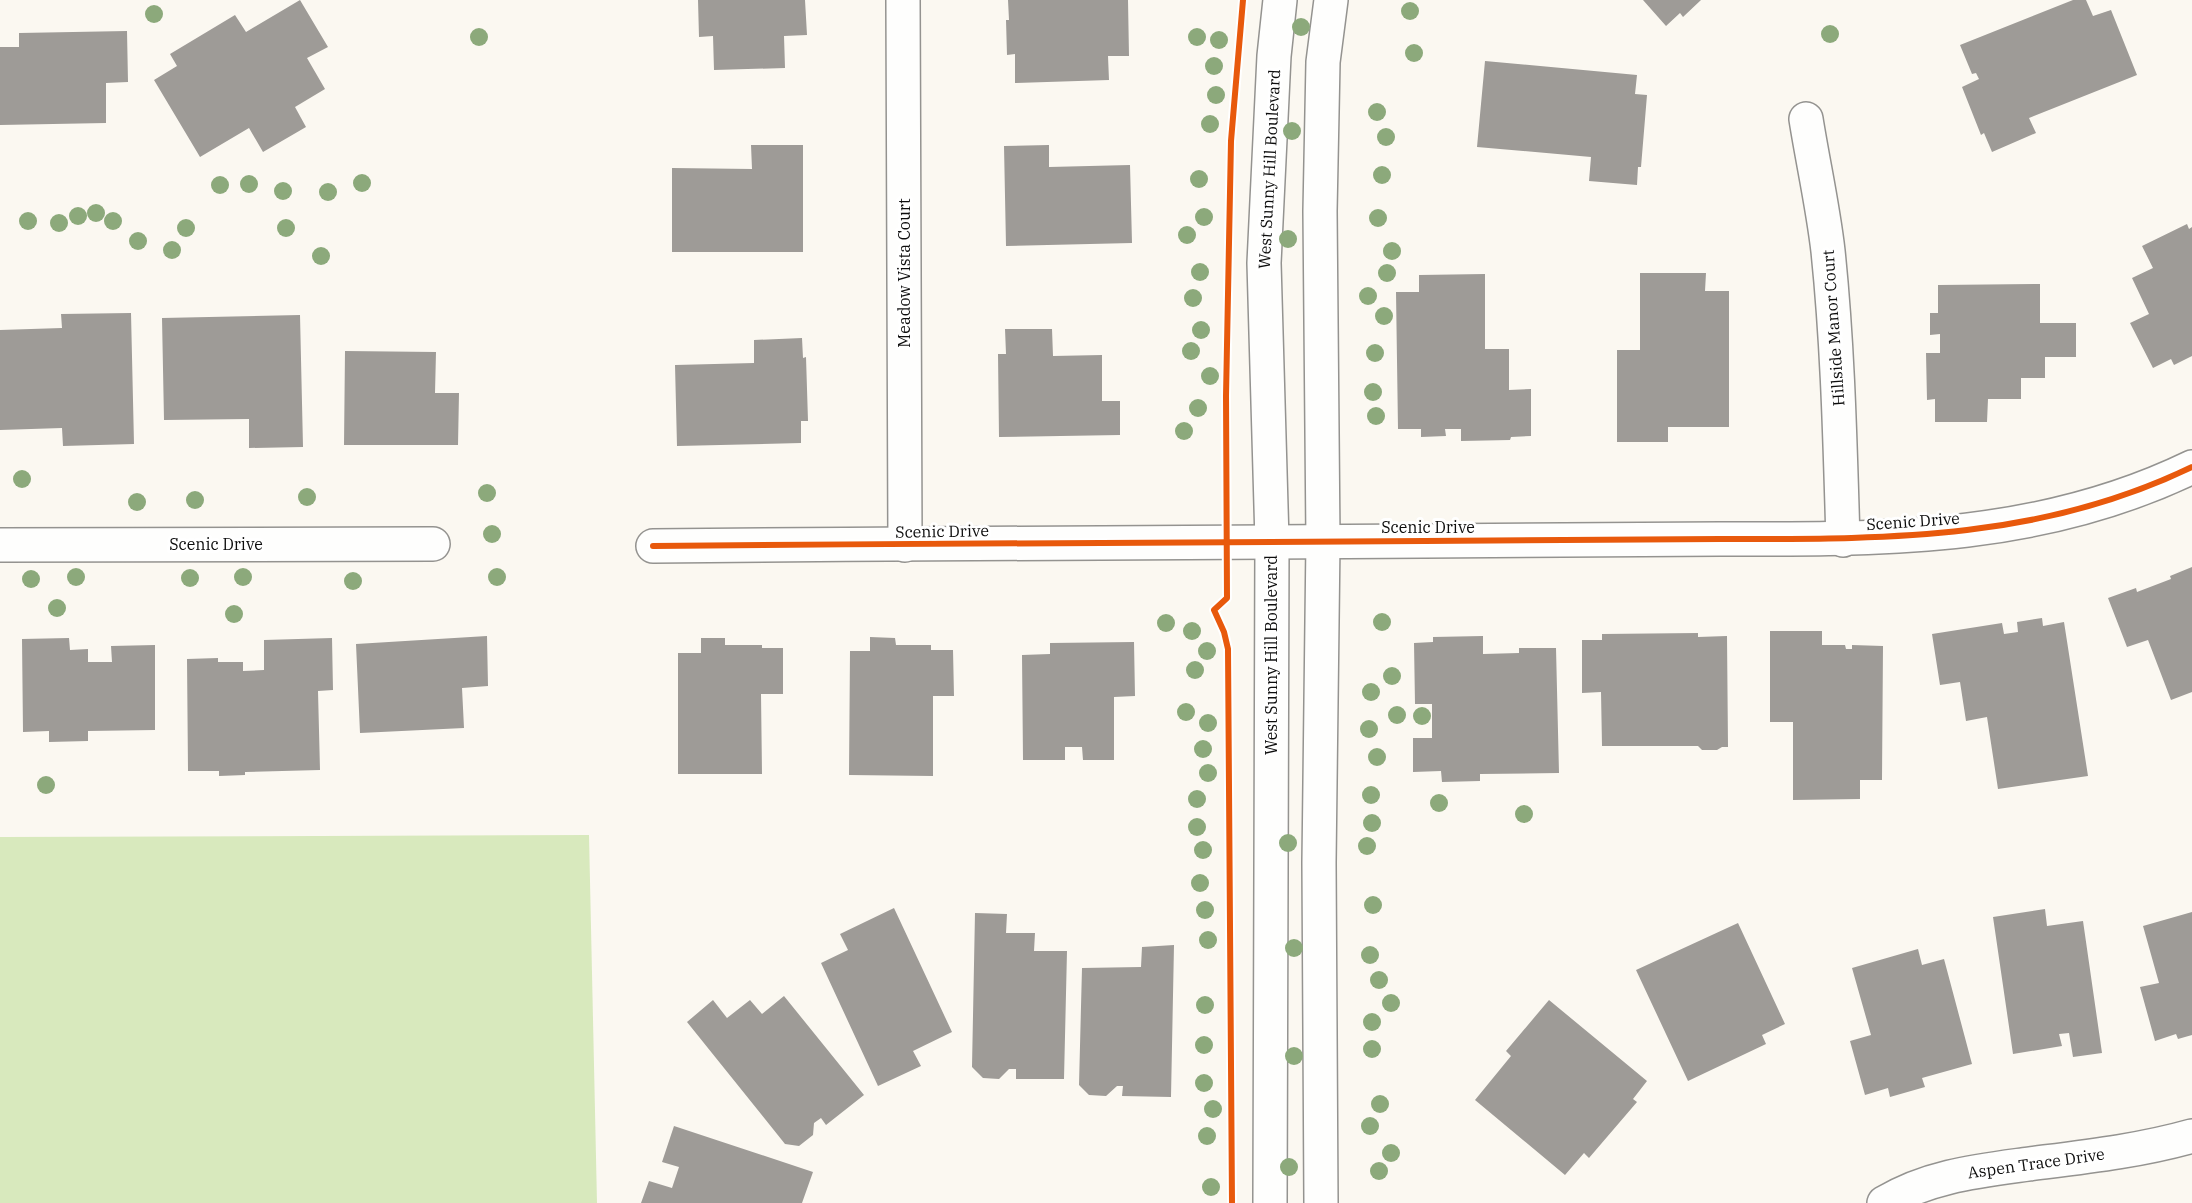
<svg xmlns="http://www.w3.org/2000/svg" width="2192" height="1203" font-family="'IBM Plex Serif',serif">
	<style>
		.forest { fill: #d8e9bd }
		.building { fill: #9e9b97 }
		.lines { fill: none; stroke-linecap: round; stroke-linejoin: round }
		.minor-casing { stroke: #949390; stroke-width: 36 }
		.minor { stroke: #fefefd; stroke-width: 33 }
		.cycleway-casing { stroke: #fff; stroke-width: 10 }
		.cycleway { stroke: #e8590c; stroke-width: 6 }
		.tree { fill: #8ca97b }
		.labels { text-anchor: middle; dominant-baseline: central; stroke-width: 6; stroke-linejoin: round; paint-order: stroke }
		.street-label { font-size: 16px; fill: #0d0d0d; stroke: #fff }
	</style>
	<rect width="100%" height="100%" fill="#fbf8f1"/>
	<!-- forest -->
	<path class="forest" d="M589 835 597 1203H0V837Z"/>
	<!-- building -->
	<g class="building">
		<path d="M300 0 328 47 307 58 325 89 295 107 306 127 263 152 249 128 200 157 154 80 177 66 170 54 235 15 246 32Z"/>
		<path d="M698 0H805L807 35 784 36 785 68 714 70 713 36 699 37Z"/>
		<path d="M1008 0H1128L1129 56H1108L1109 80 1015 83V54L1007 55 1006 20H1009Z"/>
		<path d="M1643 0H1701L1683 17 1680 13 1666 26Z"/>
		<path d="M2073 0H2086L2093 16 2111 10 2137 75 2029 118 2036 133 1992 152 1984 133 1981 135 1962 87 1979 79 1976 73 1972 74 1960 45Z"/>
		<path d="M127 31 128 82 106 83V123L0 125V47H19V33Z"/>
		<path d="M1485 61 1637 75 1635 94 1647 95 1641 167H1638L1637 185 1589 181 1591 157 1477 147Z"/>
		<path d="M751 145H803V252H672V168L752 169Z"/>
		<path d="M1049 145V167L1130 165 1132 243 1006 246 1004 146Z"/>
		<path d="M2187 224 2189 229 2192 227V356L2174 365 2171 359 2153 368 2130 323 2149 314 2132 278 2153 268 2142 246Z"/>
		<path d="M1640 273H1706L1705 291H1729V427H1668V442H1617V350H1640Z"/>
		<path d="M1485 274V349H1509V390L1531 389V436L1511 437 1510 440 1461 441V429H1445L1446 436 1421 437V429H1398L1396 292H1419V275Z"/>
		<path d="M2040 284V323H2076V357H2045V378H2021V399H1988L1987 422H1935V399L1927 400 1926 353H1940V334L1930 335V313H1938V285Z"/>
		<path d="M131 313 134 444 63 446 62 428 0 430V330L62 328 61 314Z"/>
		<path d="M300 315 303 447 249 448V419L164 420 162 318Z"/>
		<path d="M1005 329H1052L1053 356 1102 355V401H1120V435L999 437 998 354H1006Z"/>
		<path d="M802 338 803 358 806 357 808 421H801V443L677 446 675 365 754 363V340Z"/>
		<path d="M345 351 436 352 435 393H459L458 445H344Z"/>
		<path d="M2192 567V692L2171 700 2148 640 2127 647 2108 598 2136 588 2137 592 2171 579 2170 576Z"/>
		<path d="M2042 618 2043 626 2064 622 2088 776 1998 789 1987 717 1966 721 1960 682 1940 685 1932 634 2002 623 2004 634 2018 632 2017 622Z"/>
		<path d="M1770 631H1822V645H1845L1846 649H1852V645L1883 646 1882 780H1860V799L1793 800V722H1770Z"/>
		<path d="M1698 633V637L1727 636 1728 747H1722L1717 750H1702L1698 746H1602L1601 692 1582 693V640H1602V634Z"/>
		<path d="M487 636 488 686 462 688 464 728 360 733 356 644Z"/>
		<path d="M1483 636V654L1519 653V648H1556L1559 773 1480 774V781L1442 782 1441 771 1413 772V738H1432V704H1415L1414 643 1433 642V637Z"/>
		<path d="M870 637 895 638 896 645H931V650H953L954 696H933V776L849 775 850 651H870Z"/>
		<path d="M69 638 70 650 88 649V662H112L111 646 155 645V730L88 731V741L49 742V731L23 732 22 639Z"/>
		<path d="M332 638 333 690 318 691 320 770 245 772V775L219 776V771H188L187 659 218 658V662H243V671L264 670V640Z"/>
		<path d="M701 638H725V645H762V648H783V694H761L762 774H678V653H701Z"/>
		<path d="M1134 642 1135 696 1114 697V760H1083L1082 747H1065V760H1023L1022 655 1050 654V643Z"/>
		<path d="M894 908 952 1032 913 1051 921 1066 878 1086 821 963 848 950 840 934Z"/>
		<path d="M2045 909 2047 926 2083 921 2102 1053 2073 1057 2069 1033 2059 1034 2062 1046 2013 1054 1993 917Z"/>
		<path d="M2192 912V1035L2178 1039 2176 1034 2155 1041 2140 987 2159 983 2143 926Z"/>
		<path d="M975 913 1007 914 1006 933H1035L1034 951H1067L1064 1079H1016V1069H1009L999 1079 983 1078 972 1067Z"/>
		<path d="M1738 923 1785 1024 1762 1035 1766 1044 1688 1081 1636 970Z"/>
		<path d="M1174 945 1171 1097 1122 1096 1123 1086H1117L1106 1096 1089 1095 1079 1085 1082 968 1141 967 1142 947Z"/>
		<path d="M1918 949 1922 965 1944 959 1972 1064 1922 1078 1925 1087 1890 1097 1888 1088 1865 1095 1850 1041 1871 1035 1852 968Z"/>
		<path d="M784 996 864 1095 826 1125 821 1118 814 1123 813 1135 799 1146 785 1144 687 1022 713 1000 727 1018 750 1000 762 1014Z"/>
		<path d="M1549 1000 1647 1081 1633 1099 1637 1102 1589 1158 1584 1153 1565 1175 1475 1100 1511 1056 1506 1051Z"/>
		<path d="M674 1126 813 1172 802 1203H641L649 1181 672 1188 679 1167 662 1162Z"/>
	</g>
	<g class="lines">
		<defs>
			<g id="minor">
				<path d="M903 0 905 545"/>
				<path d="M1806 119C1813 163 1823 207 1828 251 1838 347 1840 443 1843 540"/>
				<path d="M0 545 433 544"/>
				<path d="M653 546C910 544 1167 541 1424 541 1522 540 1621 540 1720 539 1886 539 2039 541 2192 467"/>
				<path d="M1270 1203 1272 541 1264 263 1274 56 1280 0"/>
				<path d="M1321 1203 1319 863 1323 541 1320 211 1323 62 1331 0"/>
				<path d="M1884 1203C1929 1176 1978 1171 2029 1164 2084 1157 2139 1151 2192 1136"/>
			</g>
		</defs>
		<!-- minor casing -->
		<use href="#minor" class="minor-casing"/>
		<!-- minor -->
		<use href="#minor" class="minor"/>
		<defs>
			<g id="cycleway">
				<path d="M653 546C910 544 1167 541 1424 541 1522 540 1621 540 1720 539 1886 539 2039 541 2192 467"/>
				<path d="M1232 1203 1228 649 1224 632 1214 610 1227 598 1226 396 1231 141 1243 0"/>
			</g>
		</defs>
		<!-- cycleway casing -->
		<use href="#cycleway" class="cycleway-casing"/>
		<!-- cycleway -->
		<use href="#cycleway" class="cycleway"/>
	</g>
	<!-- trees -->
	<g class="tree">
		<circle cx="1410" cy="11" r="9"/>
		<circle cx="154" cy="14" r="9"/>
		<circle cx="1301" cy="27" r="9"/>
		<circle cx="1830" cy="34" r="9"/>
		<circle cx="479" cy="37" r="9"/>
		<circle cx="1197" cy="37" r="9"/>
		<circle cx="1219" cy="40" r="9"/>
		<circle cx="1414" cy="53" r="9"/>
		<circle cx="1214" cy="66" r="9"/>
		<circle cx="1216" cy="95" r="9"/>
		<circle cx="1377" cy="112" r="9"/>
		<circle cx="1210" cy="124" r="9"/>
		<circle cx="1292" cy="131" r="9"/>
		<circle cx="1386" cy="137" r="9"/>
		<circle cx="1382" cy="175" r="9"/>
		<circle cx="1199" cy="179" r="9"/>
		<circle cx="362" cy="183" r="9"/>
		<circle cx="249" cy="184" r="9"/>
		<circle cx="220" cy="185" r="9"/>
		<circle cx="283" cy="191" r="9"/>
		<circle cx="328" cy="192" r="9"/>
		<circle cx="96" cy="213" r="9"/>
		<circle cx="78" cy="216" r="9"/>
		<circle cx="1204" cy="217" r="9"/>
		<circle cx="1378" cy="218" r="9"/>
		<circle cx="28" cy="221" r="9"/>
		<circle cx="113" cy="221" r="9"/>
		<circle cx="59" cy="223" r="9"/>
		<circle cx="186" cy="228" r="9"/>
		<circle cx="286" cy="228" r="9"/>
		<circle cx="1187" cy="235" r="9"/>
		<circle cx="1288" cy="239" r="9"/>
		<circle cx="138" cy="241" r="9"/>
		<circle cx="172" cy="250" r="9"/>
		<circle cx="1392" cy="251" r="9"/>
		<circle cx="321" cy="256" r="9"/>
		<circle cx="1200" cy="272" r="9"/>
		<circle cx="1387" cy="273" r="9"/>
		<circle cx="1368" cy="296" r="9"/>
		<circle cx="1193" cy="298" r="9"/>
		<circle cx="1384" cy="316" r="9"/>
		<circle cx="1201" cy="330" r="9"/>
		<circle cx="1191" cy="351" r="9"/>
		<circle cx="1375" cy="353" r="9"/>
		<circle cx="1210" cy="376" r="9"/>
		<circle cx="1373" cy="392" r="9"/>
		<circle cx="1198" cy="408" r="9"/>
		<circle cx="1376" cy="416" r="9"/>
		<circle cx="1184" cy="431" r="9"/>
		<circle cx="22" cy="479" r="9"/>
		<circle cx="487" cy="493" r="9"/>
		<circle cx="307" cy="497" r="9"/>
		<circle cx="195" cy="500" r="9"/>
		<circle cx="137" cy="502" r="9"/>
		<circle cx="492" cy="534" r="9"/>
		<circle cx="76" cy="577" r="9"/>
		<circle cx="243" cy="577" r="9"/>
		<circle cx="497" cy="577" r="9"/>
		<circle cx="190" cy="578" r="9"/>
		<circle cx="31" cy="579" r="9"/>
		<circle cx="353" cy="581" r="9"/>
		<circle cx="57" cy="608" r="9"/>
		<circle cx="234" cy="614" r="9"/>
		<circle cx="1382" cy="622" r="9"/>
		<circle cx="1166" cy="623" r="9"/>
		<circle cx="1192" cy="631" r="9"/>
		<circle cx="1207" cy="651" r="9"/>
		<circle cx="1195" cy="670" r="9"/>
		<circle cx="1392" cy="676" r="9"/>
		<circle cx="1371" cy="692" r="9"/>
		<circle cx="1186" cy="712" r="9"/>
		<circle cx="1397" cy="715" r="9"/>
		<circle cx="1422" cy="716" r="9"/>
		<circle cx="1208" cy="723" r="9"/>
		<circle cx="1369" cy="729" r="9"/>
		<circle cx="1203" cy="749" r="9"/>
		<circle cx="1377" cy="757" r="9"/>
		<circle cx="1208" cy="773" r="9"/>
		<circle cx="46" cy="785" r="9"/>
		<circle cx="1371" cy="795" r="9"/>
		<circle cx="1197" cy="799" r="9"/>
		<circle cx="1439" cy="803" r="9"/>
		<circle cx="1524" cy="814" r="9"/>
		<circle cx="1372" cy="823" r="9"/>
		<circle cx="1197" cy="827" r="9"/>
		<circle cx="1288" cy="843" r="9"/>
		<circle cx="1367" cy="846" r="9"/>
		<circle cx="1203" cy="850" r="9"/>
		<circle cx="1200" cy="883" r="9"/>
		<circle cx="1373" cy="905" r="9"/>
		<circle cx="1205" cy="910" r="9"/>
		<circle cx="1208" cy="940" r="9"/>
		<circle cx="1294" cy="948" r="9"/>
		<circle cx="1370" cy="955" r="9"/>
		<circle cx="1379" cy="980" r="9"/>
		<circle cx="1391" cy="1003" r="9"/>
		<circle cx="1205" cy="1005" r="9"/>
		<circle cx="1372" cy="1022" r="9"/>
		<circle cx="1204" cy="1045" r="9"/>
		<circle cx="1372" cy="1049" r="9"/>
		<circle cx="1294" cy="1056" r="9"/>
		<circle cx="1204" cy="1083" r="9"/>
		<circle cx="1380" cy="1104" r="9"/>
		<circle cx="1213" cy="1109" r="9"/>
		<circle cx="1370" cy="1126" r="9"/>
		<circle cx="1207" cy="1136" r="9"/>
		<circle cx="1391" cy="1153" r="9"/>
		<circle cx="1289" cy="1167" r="9"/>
		<circle cx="1379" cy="1171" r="9"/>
		<circle cx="1211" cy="1187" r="9"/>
	</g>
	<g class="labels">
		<!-- street labels -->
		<g class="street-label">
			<text transform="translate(1269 169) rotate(-87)">West Sunny Hill Boulevard</text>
			<text transform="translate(904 273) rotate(-90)">Meadow Vista Court</text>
			<text transform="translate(1833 328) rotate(-94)">Hillside Manor Court</text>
			<text transform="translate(1913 521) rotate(-4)">Scenic Drive</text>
			<text x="1428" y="527">Scenic Drive</text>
			<text transform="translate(942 531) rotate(-1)">Scenic Drive</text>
			<text x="216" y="544">Scenic Drive</text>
			<text transform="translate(1271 655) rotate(-90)">West Sunny Hill Boulevard</text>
			<text transform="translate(2036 1163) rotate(-8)">Aspen Trace Drive</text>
		</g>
	</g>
</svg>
